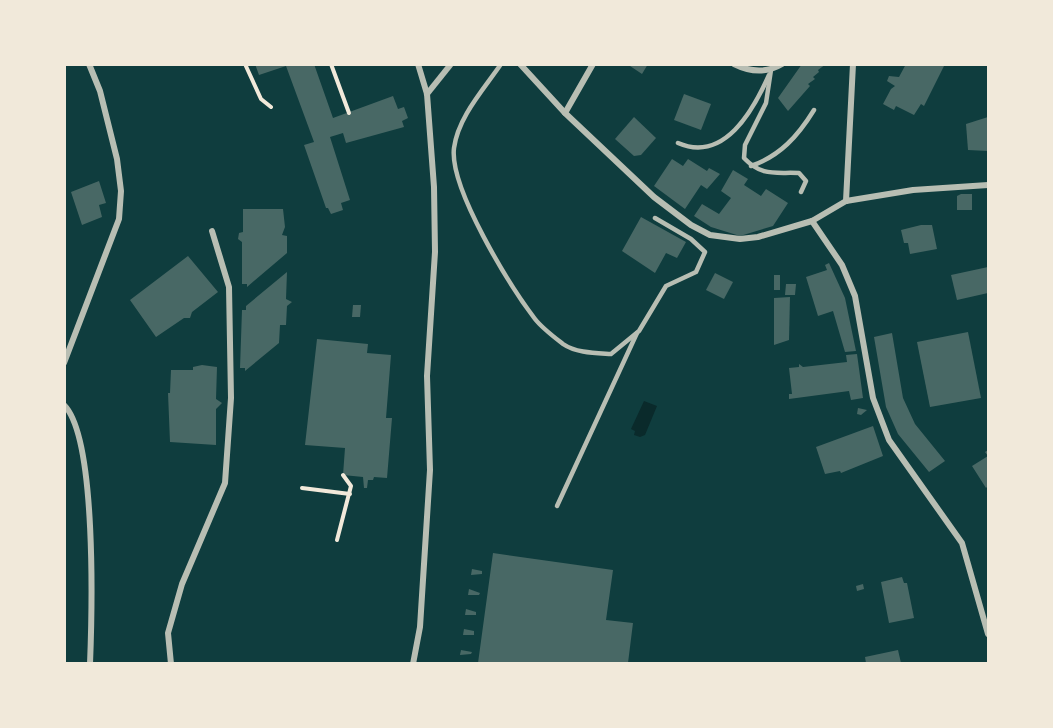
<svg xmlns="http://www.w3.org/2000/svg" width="1053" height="728" font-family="'PT Sans Narrow',sans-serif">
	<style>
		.water { fill: #0a2a2b }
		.building { fill: #486865 }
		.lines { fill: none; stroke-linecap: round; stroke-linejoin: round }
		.path { stroke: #f1e9da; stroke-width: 4 }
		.service { stroke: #b8beb3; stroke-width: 4.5 }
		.minor { stroke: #b8beb3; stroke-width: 6 }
	</style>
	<rect width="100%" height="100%" fill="#0f3d3e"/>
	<!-- water -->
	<path class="water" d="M644 401 657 406 645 435 640 437 634 435 635 431 631 429Z"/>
	<!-- building -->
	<g class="building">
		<path d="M255 64H314L333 118 393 96 398 109 404 107 408 118 402 121 404 127 346 143 343 133 330 137 350 200 341 203 343 210 331 214 328 208H326L304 145 314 142 286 66 259 75Z"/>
		<path d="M627 64H648L642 74Z"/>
		<path d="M802 64H826L818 70 819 72 813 77 815 79 808 84 810 86 788 111 778 98Z"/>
		<path d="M906 64H945L924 106 921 104 914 115 896 106 894 110 883 104 891 89 895 86 887 81 889 76 899 77Z"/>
		<path d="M684 94 711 104 701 130 674 120Z"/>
		<path d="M634 117 656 138 641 155 634 156 615 139Z"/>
		<path d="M988 117V151L968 150 966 124Z"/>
		<path d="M672 159 683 166 688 159 707 171 709 168 720 174 707 189 701 185 685 209 654 186Z"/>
		<path d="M733 170 748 179 744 185 761 196 766 189 788 203 773 226 740 236 711 227 694 216 702 204 719 214 731 198 721 191Z"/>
		<path d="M99 181 106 203 99 205 102 217 82 225 71 192Z"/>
		<path d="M961 194H972V210H957V196Z"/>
		<path d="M243 209H283L285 227 282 235 287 236V253L247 287V284H242V242L238 239 239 233 243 232Z"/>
		<path d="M641 217 686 242 677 258 666 253 655 273 622 251Z"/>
		<path d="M921 225H932L937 249 910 254 908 243H904L901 230Z"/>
		<path d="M188 256 218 292 192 312 190 318H184L156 337 130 300Z"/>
		<path d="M829 263 845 298 856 351 845 352 833 311 818 316 806 277 827 270 825 265Z"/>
		<path d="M988 267V293L957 300 951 275Z"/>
		<path d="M287 272 286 299 292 302 287 306 286 325H280L279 343 245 371V368H240L242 310H246V306Z"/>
		<path d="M715 273 733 282 724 299 706 290Z"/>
		<rect x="774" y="275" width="6" height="15"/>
		<path d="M786 284H796L795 295H785Z"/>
		<path d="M790 297 789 340 774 345V298Z"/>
		<path d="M353 305H361L360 317H352Z"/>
		<path d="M968 332 981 398 930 407 917 342Z"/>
		<path d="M892 333 903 398 915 424 945 461 929 472 898 434 886 407 874 337Z"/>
		<path d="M317 339 368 344 367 353 391 355 386 418H392L387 478 374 477 373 480H368L367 488H364L363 477 343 475 345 448 305 445Z"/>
		<path d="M857 354 863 398 851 400 849 391 789 399V394H792L789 368 799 367V364L803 367 847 362 846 355Z"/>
		<path d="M202 365 217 367 216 399 222 403 216 409V445L170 442 168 393H170L171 370H193V367Z"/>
		<path d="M858 408 867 410 861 415 857 414Z"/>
		<path d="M873 426 883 456 841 473 840 471 825 474 816 447Z"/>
		<path d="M988 450V486L986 488 972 466 988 456 985 452Z"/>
		<path d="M493 553 613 570 606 620 633 623 628 663H478Z"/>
		<path d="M472 569 482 571V574L471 575Z"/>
		<path d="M902 577 904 583H907L914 618 889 623 881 582Z"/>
		<path d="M863 584 864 589 857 591 856 586Z"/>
		<path d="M469 589 480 593 479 595H468Z"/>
		<path d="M466 609 476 612V615H465Z"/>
		<path d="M464 629 474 631V635H463Z"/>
		<path d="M461 650 472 652 471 654 460 655Z"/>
		<path d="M898 650 901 663H866L865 657Z"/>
	</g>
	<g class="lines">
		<!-- path -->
		<g class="path">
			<path d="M245 64 261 99 271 107"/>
			<path d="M331 64 349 113"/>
			<path d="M302 488 350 494"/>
			<path d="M337 540 351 486 343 475"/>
		</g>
		<!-- service -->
		<g class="service">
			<path d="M501 64C484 89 458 117 454 148 449 188 510 286 535 319 542 328 554 337 563 344 576 353 595 353 611 354L639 331 666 286 696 272 705 252 691 239 655 218"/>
			<path d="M771 70 766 103 745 145 744 158C762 177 775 172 799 173L806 181 801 192"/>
			<path d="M678 143C724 163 753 111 769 75"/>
			<path d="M751 166C780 156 798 136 814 110"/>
			<path d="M557 506 637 333"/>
		</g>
		<!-- minor -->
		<g class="minor">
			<path d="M520 64 565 113 654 197 691 225 710 235 740 239 758 237 812 221 846 201 913 190 988 185"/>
			<path d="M734 64C750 72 767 73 782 64"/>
			<path d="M427 94 451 64"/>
			<path d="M565 113 593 64"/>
			<path d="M846 201 853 64"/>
			<path d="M812 221 842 265 855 296 873 398 889 440 962 543 988 634"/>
			<path d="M64 363 119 219 121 191 117 159 100 91 89 64"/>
			<path d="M64 405C97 438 92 614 90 664"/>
			<path d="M171 664 168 633 182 584 225 483 231 398 229 287 212 231"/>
			<path d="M413 664 420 627 430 470 427 376 435 252 434 187 427 94 418 64"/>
		</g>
	</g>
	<!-- border -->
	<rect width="1053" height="728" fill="none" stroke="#f1e9da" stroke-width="132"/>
</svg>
